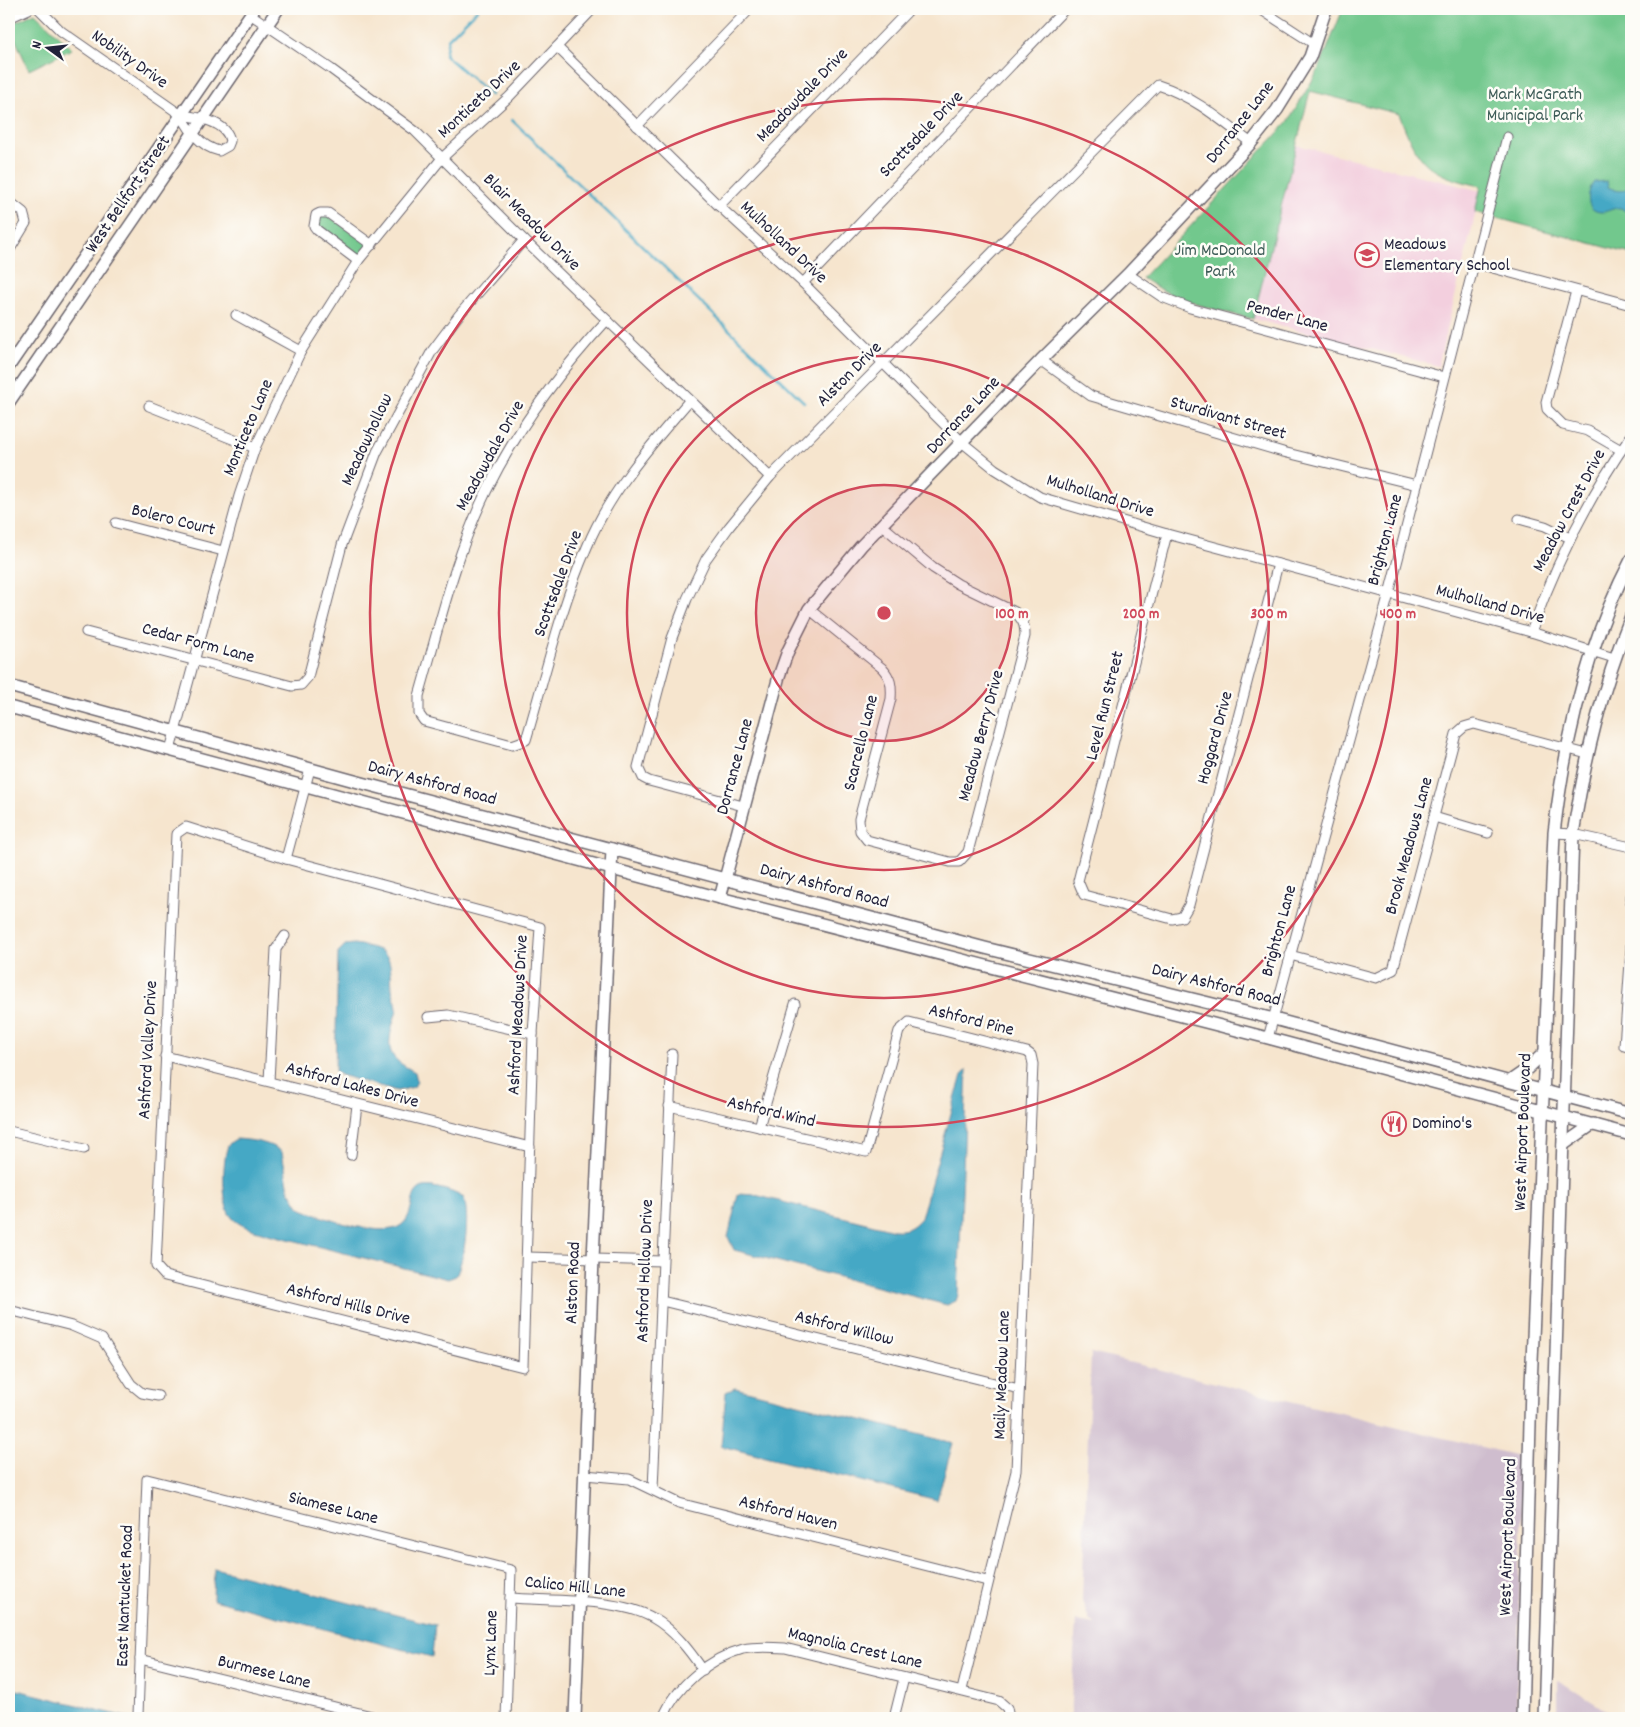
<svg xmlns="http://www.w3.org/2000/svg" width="1640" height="1727" font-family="Dekko,sans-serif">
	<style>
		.built { fill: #f3cfde }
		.industrial { fill: #cfbdce }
		.green { fill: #72c88d; stroke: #4a7564 }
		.water { fill: #45a8c5; stroke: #346580 }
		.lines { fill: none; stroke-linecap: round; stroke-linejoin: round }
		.stream { stroke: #45a8c5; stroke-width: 2.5 }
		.street-casing { stroke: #6c666e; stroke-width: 11 }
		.secondary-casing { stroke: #6c666e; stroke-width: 14 }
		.street { stroke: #fff; stroke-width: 9 }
		.secondary { stroke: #fff; stroke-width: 11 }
		.ring { fill: none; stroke: #d1495b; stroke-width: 2.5 }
		.labels { text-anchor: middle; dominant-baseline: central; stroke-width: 5; stroke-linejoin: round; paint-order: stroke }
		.street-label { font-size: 18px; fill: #22223b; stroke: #fdfcf7 }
		.park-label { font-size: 18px; fill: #3e5c58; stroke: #fdfcf7 }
		.poi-label { font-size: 18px; fill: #22223b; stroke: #fdfcf7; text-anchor: start }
		.centre { fill: #d1495b; stroke: #fdfcf7; stroke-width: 2.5 }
		.ring-label { font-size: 15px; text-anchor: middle; font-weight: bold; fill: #d1495b; stroke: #fdfcf7; stroke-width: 5; stroke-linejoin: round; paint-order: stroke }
	</style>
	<rect width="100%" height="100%" fill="#fdfcf7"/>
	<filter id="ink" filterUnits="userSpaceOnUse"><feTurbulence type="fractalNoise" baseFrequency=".02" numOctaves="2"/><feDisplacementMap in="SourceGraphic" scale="10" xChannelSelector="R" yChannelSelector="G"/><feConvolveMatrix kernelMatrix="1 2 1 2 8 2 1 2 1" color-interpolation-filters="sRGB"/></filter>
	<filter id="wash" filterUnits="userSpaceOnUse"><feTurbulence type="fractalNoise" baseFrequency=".0096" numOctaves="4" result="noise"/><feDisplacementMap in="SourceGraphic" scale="20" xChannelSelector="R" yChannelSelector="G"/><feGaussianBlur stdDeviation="1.12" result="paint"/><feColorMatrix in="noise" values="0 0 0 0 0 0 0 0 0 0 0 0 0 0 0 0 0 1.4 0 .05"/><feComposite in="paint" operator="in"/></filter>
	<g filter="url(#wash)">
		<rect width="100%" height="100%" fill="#f6e5ce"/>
		<!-- built -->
		<path class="built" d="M1297 145 1481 191 1438 366 1253 319Z"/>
		<!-- industrial -->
		<g class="industrial">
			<path d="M1091 1353 1523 1457 1516 1718H1070L1076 1621 1096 1624 1089 1619 1082 1600Z"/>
			<path d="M1558 1680 1610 1713 1630 1718H1558Z"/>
		</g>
		<!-- green -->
		<g class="green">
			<path d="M1343 9H1631V254L1475 212 1481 186C1428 175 1418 164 1399 114L1310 91 1253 319C1213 309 1177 302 1142 278L1288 122 1319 69Z"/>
			<path d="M35 13 72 49 29 70 9 25Z"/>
			<path d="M324 213 371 245 358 260 318 230 317 216Z"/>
		</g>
		<!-- water -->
		<g class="water">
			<path d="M1607 181 1608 187C1619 192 1623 193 1631 184V215L1621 208C1614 207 1608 212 1602 212 1584 212 1587 191 1594 182Z"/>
			<path d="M354 944C392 950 390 954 392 989 393 995 397 1002 397 1008 397 1013 394 1019 393 1023 386 1052 389 1058 415 1072L417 1081 414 1087 397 1091 340 1075 335 1071 338 952 345 945Z"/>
			<path d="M967 1070 958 1295 956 1301 947 1305 734 1250 728 1237 738 1194 755 1195 894 1230C907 1231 912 1228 921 1218L962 1075Z"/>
			<path d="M236 1139C252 1140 269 1142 282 1152L289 1190 300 1208C319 1217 378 1237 398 1227 421 1216 401 1179 438 1188 448 1190 456 1193 464 1198 470 1219 465 1256 456 1276L448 1279 268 1234C256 1230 238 1227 230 1215 222 1204 222 1159 228 1146 230 1142 233 1141 236 1139Z"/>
			<path d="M735 1388 953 1443 937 1500 721 1446 726 1392Z"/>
			<path d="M214 1568 435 1625 432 1657 213 1600Z"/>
			<path d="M9 1688 130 1718H9Z"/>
		</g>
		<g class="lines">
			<!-- stream -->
			<g class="stream">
				<path d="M478 9 448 39 445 55 491 95"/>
				<path d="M512 120 804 402"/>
			</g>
		</g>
	</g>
	<g filter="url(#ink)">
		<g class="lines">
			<defs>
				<g id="street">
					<path d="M39 9 61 31 181 115C190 131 200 146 219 151L228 146 230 141C227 121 197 117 181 115"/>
					<path d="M1260 9 1314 44"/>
					<path d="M250 14 331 69 415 131 524 240 770 477"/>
					<path d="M9 18 29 9"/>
					<path d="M557 47 719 206 803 283 963 443 995 469 1040 497 1167 534 1531 632 1614 658"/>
					<path d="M637 126 750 9"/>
					<path d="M9 201 23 212 26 223 9 251"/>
					<path d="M719 206 910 9"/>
					<path d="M358 261 317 230 314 226 316 215 320 213H328L372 245"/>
					<path d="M1474 263 1631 305"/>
					<path d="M1128 274 1162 297 1190 308 1444 377"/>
					<path d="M803 283 1065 9"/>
					<path d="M1576 291 1546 402 1547 409 1563 425 1588 431 1621 450"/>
					<path d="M236 315 301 351"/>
					<path d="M607 320C559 372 518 427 487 490 455 555 439 627 419 696V714L424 721 512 745 526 740C545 676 560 609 587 547 610 491 650 446 689 401"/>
					<path d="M1041 360 1091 396 1283 452 1417 485"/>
					<path d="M149 406 255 448"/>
					<path d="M1519 519 1545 526 1570 538"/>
					<path d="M116 523 223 551"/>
					<path d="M1167 534 1078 881 1084 895 1172 919 1182 917 1189 905 1278 564"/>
					<path d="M809 609 882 668C891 678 892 685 891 699L859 819 860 831 867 840 950 862H959L968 852 1025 636C1025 625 1023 620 1015 612L958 584 933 568 883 526"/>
					<path d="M86 632 292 686 301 685 308 677 342 545 377 452 432 351 459 315 524 240"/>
					<path d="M1531 632C1556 563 1589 496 1631 436"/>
					<path d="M170 750 239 496 255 448 301 351 358 261 442 158 509 97 593 9"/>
					<path d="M743 806 649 781 643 778 638 767 672 638 687 599 706 559 729 527 770 477 1158 85C1193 96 1221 120 1251 143"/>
					<path d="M1434 817 1488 833"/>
					<path d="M186 827 286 859 540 927 533 1034 523 1367 165 1276 156 1266 176 834Z"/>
					<path d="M1554 833 1573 834 1631 847"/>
					<path d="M286 859 310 769"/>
					<path d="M1631 896V948L1624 1046 1631 1048"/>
					<path d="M1290 955 1376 978 1393 970 1456 734 1464 727 1474 724 1587 754"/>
					<path d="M428 1017 448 1015 533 1034"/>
					<path d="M1268 1038 1389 594 1507 137"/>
					<path d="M165 1056 530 1147"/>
					<path d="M269 1081 276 949 285 936"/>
					<path d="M669 1106 866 1152 899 1031 909 1022 1027 1052 1031 1055 1033 1064 1016 1471 962 1690"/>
					<path d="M759 1127 795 1004"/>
					<path d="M9 1131 84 1149"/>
					<path d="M351 1155 357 1105"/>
					<path d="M528 1257 662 1261"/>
					<path d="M662 1301 1019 1389"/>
					<path d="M9 1310 72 1326 102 1339 131 1384 142 1393 158 1396"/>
					<path d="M585 1475 629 1479 679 1503 987 1581"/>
					<path d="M653 1489 672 1054"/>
					<path d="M510 1598C550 1601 620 1598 653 1618 674 1630 689 1650 703 1670"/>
					<path d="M140 1659 380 1718"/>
					<path d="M138 1715 147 1479 511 1570 506 1718"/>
					<path d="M663 1718C676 1686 710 1658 743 1649 756 1646 771 1647 785 1648L999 1701 1007 1708 1009 1718"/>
					<path d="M894 1718 904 1678"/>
				</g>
				<g id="secondary">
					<path d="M9 366 254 9"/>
					<path d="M9 402 278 9"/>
					<path d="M9 686 351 780 985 948 1274 1019 1631 1114"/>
					<path d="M9 707 720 898 1268 1038 1631 1135"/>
					<path d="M720 898 779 676 788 651 809 609 861 546 1041 360 1128 274 1251 143 1277 110 1310 57 1326 9"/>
					<path d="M1510 1081 1526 1070 1544 1053"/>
					<path d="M1563 1145 1593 1124"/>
					<path d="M575 1718 593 1259 612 849"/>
					<path d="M1522 1718 1531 1386 1554 833C1565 739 1587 644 1631 560"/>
					<path d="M1544 1718 1573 834C1586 754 1601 691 1631 616"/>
				</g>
			</defs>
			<!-- street casing -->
			<use href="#street" class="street-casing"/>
			<!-- secondary casing -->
			<use href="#secondary" class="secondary-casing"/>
			<!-- street -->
			<use href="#street" class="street"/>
			<!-- secondary -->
			<use href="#secondary" class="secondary"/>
		</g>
	</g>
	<!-- distance rings -->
	<circle cx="884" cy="613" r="128" fill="#d1495b" fill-opacity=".12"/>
	<g class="ring">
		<circle cx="884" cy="613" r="128"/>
		<circle cx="884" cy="613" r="257"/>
		<circle cx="884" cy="613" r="385"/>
		<circle cx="884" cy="613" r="514"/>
	</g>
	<!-- icons -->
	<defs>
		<symbol id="school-ring" viewBox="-11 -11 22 22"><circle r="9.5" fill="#fdfcf7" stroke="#d1495b" stroke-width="1.5"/><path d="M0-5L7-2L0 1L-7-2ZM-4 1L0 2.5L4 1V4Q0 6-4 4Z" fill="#d1495b"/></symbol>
		<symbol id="restaurant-ring" viewBox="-11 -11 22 22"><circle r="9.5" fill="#fdfcf7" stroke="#d1495b" stroke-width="1.5"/><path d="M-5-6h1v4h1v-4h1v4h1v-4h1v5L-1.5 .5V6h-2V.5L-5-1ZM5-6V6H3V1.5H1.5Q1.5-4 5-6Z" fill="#d1495b"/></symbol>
	</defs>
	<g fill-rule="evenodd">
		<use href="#school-ring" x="1353" y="241" width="28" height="28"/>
		<use href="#restaurant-ring" x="1380" y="1110" width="28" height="28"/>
	</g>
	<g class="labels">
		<!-- street labels -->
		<g class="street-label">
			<text transform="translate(129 60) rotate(35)">Nobility Drive</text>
			<text transform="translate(803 96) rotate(-46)">Meadowdale Drive</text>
			<text transform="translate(480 100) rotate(-43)">Monticeto Drive</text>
			<text transform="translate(1241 123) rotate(-52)">Dorrance Lane</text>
			<text transform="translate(922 135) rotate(-46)">Scottsdale Drive</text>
			<text transform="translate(129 195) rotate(-56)">West Bellfort Street</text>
			<text transform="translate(531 223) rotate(45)">Blair Meadow Drive</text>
			<text transform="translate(783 243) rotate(43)">Mulholland Drive</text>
			<text transform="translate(1287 317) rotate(15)">Pender Lane</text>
			<text transform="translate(850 375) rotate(-45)">Alston Drive</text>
			<text transform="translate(964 416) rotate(-47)">Dorrance Lane</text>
			<text transform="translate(1228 419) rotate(16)">Sturdivant Street</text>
			<text transform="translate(249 428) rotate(-67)">Monticeto Lane</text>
			<text transform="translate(368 440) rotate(-65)">Meadowhollow</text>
			<text transform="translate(491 456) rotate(-61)">Meadowdale Drive</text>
			<text transform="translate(1100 497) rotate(17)">Mulholland Drive</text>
			<text transform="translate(1570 511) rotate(-62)">Meadow Crest Drive</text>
			<text transform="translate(173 521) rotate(14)">Bolero Court</text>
			<text transform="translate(1386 540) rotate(-75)">Brighton Lane</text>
			<text transform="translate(559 584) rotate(-70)">Scottsdale Drive</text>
			<text transform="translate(1490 605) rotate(15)">Mulholland Drive</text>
			<text transform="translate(198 644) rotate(15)">Cedar Form Lane</text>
			<text transform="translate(1106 706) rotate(-76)">Level Run Street</text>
			<text transform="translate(982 736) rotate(-75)">Meadow Berry Drive</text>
			<text transform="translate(1216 738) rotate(-75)">Hoggard Drive</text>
			<text transform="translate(862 743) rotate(-76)">Scarcello Lane</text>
			<text transform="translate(736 767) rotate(-75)">Dorrance Lane</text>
			<text transform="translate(432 784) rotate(15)">Dairy Ashford Road</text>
			<text transform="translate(1410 846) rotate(-75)">Brook Meadows Lane</text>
			<text transform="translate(824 887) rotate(15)">Dairy Ashford Road</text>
			<text transform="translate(1280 931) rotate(-75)">Brighton Lane</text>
			<text transform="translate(1216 986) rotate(14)">Dairy Ashford Road</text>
			<text transform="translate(519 1015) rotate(-87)">Ashford Meadows Drive</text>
			<text transform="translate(971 1021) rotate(14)">Ashford Pine</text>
			<text transform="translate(149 1050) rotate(-87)">Ashford Valley Drive</text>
			<text transform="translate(352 1086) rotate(15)">Ashford Lakes Drive</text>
			<text transform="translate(771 1113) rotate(13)">Ashford Wind</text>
			<text transform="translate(1524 1132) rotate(-88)">West Airport Boulevard</text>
			<text transform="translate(646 1271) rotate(-88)">Ashford Hollow Drive</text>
			<text transform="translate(574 1283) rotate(-88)">Alston Road</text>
			<text transform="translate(348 1305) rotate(14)">Ashford Hills Drive</text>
			<text transform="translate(844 1329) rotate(14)">Ashford Willow</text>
			<text transform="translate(1003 1375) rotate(-88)">Maily Meadow Lane</text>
			<text transform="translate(333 1509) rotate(14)">Siamese Lane</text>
			<text transform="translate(788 1514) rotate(14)">Ashford Haven</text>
			<text transform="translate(1509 1537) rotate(-88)">West Airport Boulevard</text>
			<text transform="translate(575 1588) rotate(6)">Calico Hill Lane</text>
			<text transform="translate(126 1596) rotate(-88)">East Nantucket Road</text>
			<text transform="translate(492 1643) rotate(-88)">Lynx Lane</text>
			<text transform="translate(855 1649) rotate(13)">Magnolia Crest Lane</text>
			<text transform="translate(264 1673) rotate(14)">Burmese Lane</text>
		</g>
		<!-- park labels -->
		<g class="park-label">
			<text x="1535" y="95">Mark McGrath<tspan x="1535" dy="21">Municipal Park</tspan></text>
			<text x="1220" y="251">Jim McDonald<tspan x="1220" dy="21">Park</tspan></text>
		</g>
		<!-- poi labels -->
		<g class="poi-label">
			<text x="1384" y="245">Meadows<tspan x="1384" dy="21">Elementary School</tspan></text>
			<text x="1412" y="1124">Domino's</text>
		</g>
	</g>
	<circle cx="884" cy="613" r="8" class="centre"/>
	<g class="ring-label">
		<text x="1012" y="618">100 m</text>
		<text x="1141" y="618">200 m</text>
		<text x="1269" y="618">300 m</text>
		<text x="1398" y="618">400 m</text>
	</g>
	<!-- margin -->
	<rect width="1640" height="1727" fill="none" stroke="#fdfcf7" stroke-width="30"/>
	<!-- north arrow -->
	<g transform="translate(48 48) rotate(285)" stroke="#fdfcf7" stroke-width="4" paint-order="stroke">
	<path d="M0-4L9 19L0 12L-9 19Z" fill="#22223b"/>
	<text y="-8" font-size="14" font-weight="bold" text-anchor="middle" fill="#22223b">N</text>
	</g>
</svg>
